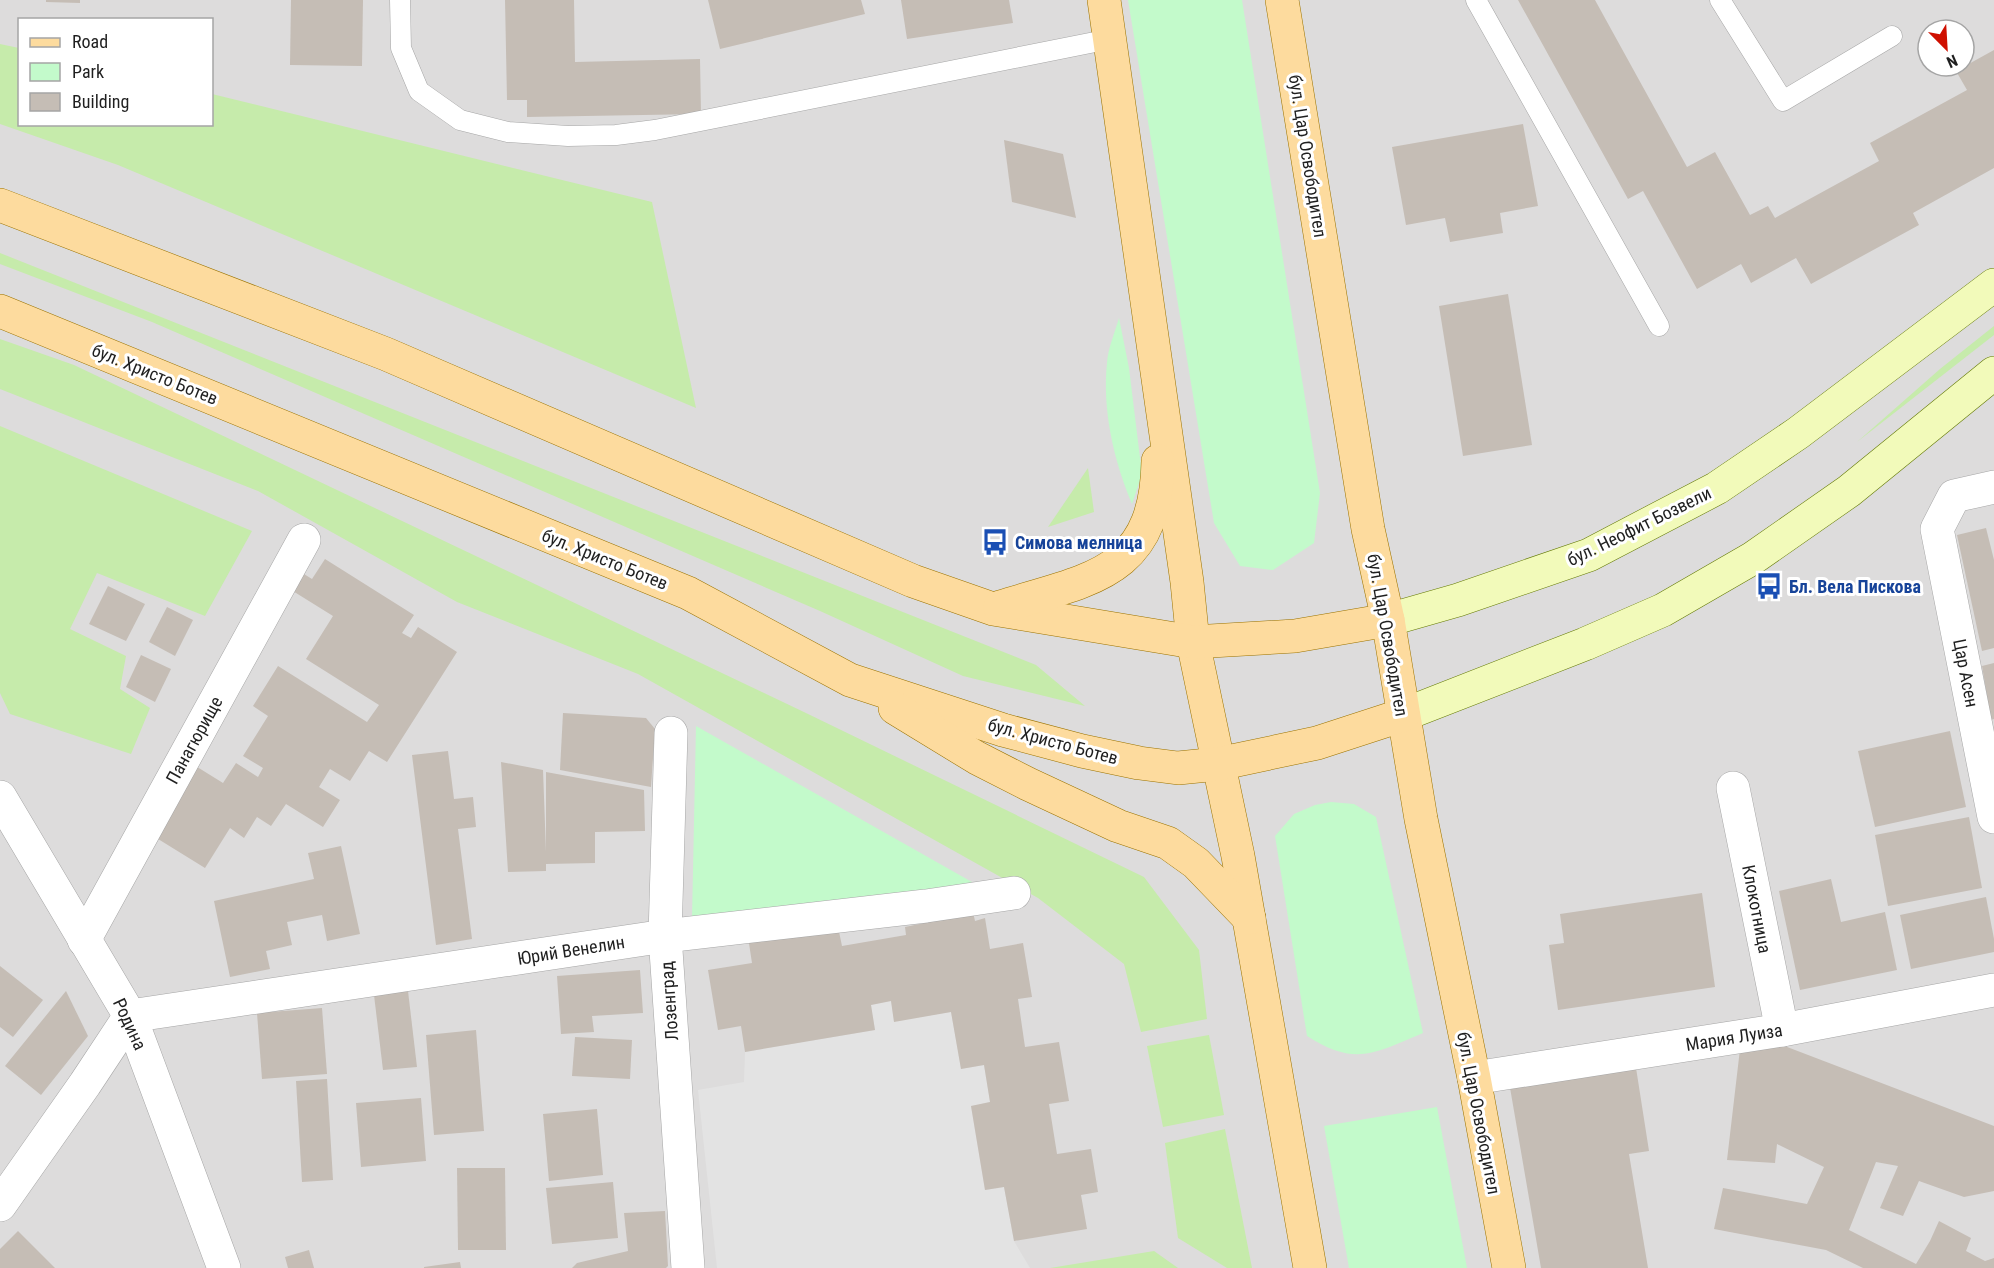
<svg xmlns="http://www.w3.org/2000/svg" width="1994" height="1268" font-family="'Roboto Condensed',sans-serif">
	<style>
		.residential { fill: #dddcdc; fill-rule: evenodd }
		.grass { fill: #c6ebab }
		.park { fill: #c3facb }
		.parking { fill: #e3e3e3 }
		.building { fill: #c5bdb5 }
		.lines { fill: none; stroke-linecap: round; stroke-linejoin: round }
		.service-casing { stroke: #a6a6a6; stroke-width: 21 }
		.minor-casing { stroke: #a6a6a6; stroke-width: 34 }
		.tertiary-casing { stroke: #a6a6a6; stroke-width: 34 }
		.secondary-casing { stroke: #637904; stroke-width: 34 }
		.primary-casing { stroke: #9b7300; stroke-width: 34 }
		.service { stroke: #fff; stroke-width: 20 }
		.minor { stroke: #fff; stroke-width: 33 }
		.tertiary { stroke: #fff; stroke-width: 33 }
		.secondary { stroke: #f2faba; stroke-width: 33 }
		.primary { stroke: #fddb9e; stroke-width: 33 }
		.labels { text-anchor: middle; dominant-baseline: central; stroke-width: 6; stroke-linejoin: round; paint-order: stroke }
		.street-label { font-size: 18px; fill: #1f1f1f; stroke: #fff }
		.transit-label { font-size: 18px; font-weight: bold; fill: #164399; stroke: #fff; text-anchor: start }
	</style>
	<rect width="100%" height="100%" fill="#f0ede6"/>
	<!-- residential -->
	<path class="residential" d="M0 0H1994V1268H0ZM20 20H212V124H20ZM1928 30H1964V66H1928Z"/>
	<!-- grass -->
	<g class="grass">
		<path d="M0 44 19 48 20 124H212V94L652 202 696 408 118 165 0 124Z"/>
		<path d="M0 253 1036 665 1085 706 963 676 820 611 152 322 0 264Z"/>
		<path d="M1994 326V335L1857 442 1940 369Z"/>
		<path d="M0 339 74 365 806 713 1144 877 1199 950 1207 1019 1141 1032 1124 964 1038 898 638 674 457 602 258 491 0 389Z"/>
		<path d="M0 426 252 531 205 616 97 573 70 629 126 656 120 689 150 708 131 754 10 714 0 693Z"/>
		<path d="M1088 468 1094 512 1048 527Z"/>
		<path d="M1209 1035 1224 1115 1163 1127 1147 1046Z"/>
		<path d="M1225 1129 1252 1268H1227L1178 1238 1165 1143Z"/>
		<path d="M1154 1251 1178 1268H1050Z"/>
	</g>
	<!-- park -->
	<g class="park">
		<path d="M1128 0H1242L1320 493 1314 543 1273 570 1240 566 1214 523Z"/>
		<path d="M1119 318 1129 368 1142 474 1132 504C1114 461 1102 410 1107 363 1108 348 1115 332 1119 318Z"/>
		<path d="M696 726 979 886 692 918Z"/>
		<path d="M1331 802 1354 804 1376 817 1423 1033C1375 1053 1355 1067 1307 1036L1275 836 1294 814 1315 805Z"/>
		<path d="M1437 1107 1467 1268H1349L1324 1126Z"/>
	</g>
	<!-- parking -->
	<path class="parking" d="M891 1001 894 1021 951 1012 961 1069 984 1065 990 1102 971 1106 985 1190 1004 1187 1014 1241 1030 1268H717L698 1090 744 1082 745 1052 875 1030 871 1005Z"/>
	<!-- building -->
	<g class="building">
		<path d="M46 0H80V3L46 2Z"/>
		<path d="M291 0H363L362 66 290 65Z"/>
		<path d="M505 0H574L575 62 700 59 701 114 527 117V100H507Z"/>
		<path d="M708 0H861L865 14 720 49Z"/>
		<path d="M901 0H1009L1013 23 907 39Z"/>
		<path d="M1518 0H1595L1687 167 1715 152 1750 215 1768 206 1775 218 1879 161 1870 143 1967 90 1956 71 1994 50V168L1913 213 1919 225 1811 284 1796 258 1751 283 1741 264 1697 289 1643 191 1628 199Z"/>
		<path d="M1523 124 1538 206 1500 213 1503 233 1450 242 1445 218 1406 225 1392 147Z"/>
		<path d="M1004 140 1063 154 1076 218 1012 202Z"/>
		<path d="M1508 294 1532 445 1463 456 1439 306Z"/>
		<path d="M1986 528 1994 560V648L1982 651 1957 535Z"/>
		<path d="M325 559 414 615 402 633 411 638 418 627 457 652 387 762 369 751 350 781 330 769 319 787 340 800 323 827 286 804 271 826 257 817 244 838 230 828 205 868 150 834 194 765 223 783 236 763 258 777 263 768 243 756 268 716 253 706 278 666 367 722 379 705 306 659 333 616 288 588 299 571 312 579Z"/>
		<path d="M108 586 145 604 126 641 89 624Z"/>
		<path d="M167 607 193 620 175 656 149 642Z"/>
		<path d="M141 655 171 669 155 702 126 687Z"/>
		<path d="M1994 663V719L1991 720 1982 666Z"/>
		<path d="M563 713 646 718 655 729 651 787 560 770Z"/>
		<path d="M1950 731 1966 807 1875 827 1858 751Z"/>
		<path d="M448 751 454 799 473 797 476 827 458 829 472 939 436 945 412 755Z"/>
		<path d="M501 762 543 770 546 852V772L644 790 645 831 595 832V863L546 864V871L508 872Z"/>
		<path d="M1969 817 1982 888 1888 906 1875 835Z"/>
		<path d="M341 846 360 934 327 941 322 915 287 922 292 945 266 951 270 969 230 977 214 901 314 879 308 853Z"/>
		<path d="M1831 879 1841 922 1885 912 1897 970 1800 990 1779 891Z"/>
		<path d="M1702 893 1715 987 1558 1010 1549 945 1564 943 1560 914Z"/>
		<path d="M1986 897 1994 939V952L1911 969 1900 915Z"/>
		<path d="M971 903 975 921 985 918 990 949 1023 943 1032 997 1018 999 1025 1047 1059 1042 1069 1101 1049 1104 1057 1154 1091 1149 1098 1192 1081 1195 1087 1229 1014 1241 1004 1187 985 1190 971 1106 990 1102 984 1065 961 1069 951 1012 894 1022 891 1001 871 1005 875 1030 745 1052 741 1026 718 1030 708 970 752 963 748 937 837 922 842 946 906 935 905 927 929 922 927 911Z"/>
		<path d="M0 966 43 1000 13 1037 0 1027Z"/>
		<path d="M640 970 643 1013 592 1016 594 1032 561 1034 557 976Z"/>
		<path d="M66 991 88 1036 41 1095 5 1066Z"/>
		<path d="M408 991 417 1067 383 1070 374 995Z"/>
		<path d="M322 1008 327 1074 262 1079 257 1013Z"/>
		<path d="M476 1030 484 1131 434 1135 426 1035Z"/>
		<path d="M575 1037 632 1040 630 1079 572 1076Z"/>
		<path d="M1777 1043 1994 1126V1191L1964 1197 1919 1181 1903 1216 1880 1208 1898 1166 1876 1162 1849 1230 1916 1264 1930 1241 1939 1221 1971 1238 1966 1251 1985 1261 1994 1258V1268H1863L1826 1250 1714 1229 1723 1188 1807 1204 1824 1167 1777 1144 1775 1163 1727 1160 1740 1049Z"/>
		<path d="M1634 1055 1649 1151 1629 1154 1648 1268H1541L1508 1076Z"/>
		<path d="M327 1079 333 1180 302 1182 296 1081Z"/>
		<path d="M421 1098 426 1161 361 1167 356 1103Z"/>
		<path d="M597 1109 603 1175 549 1181 543 1114Z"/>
		<path d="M457 1168H505L506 1250H458Z"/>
		<path d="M613 1182 618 1238 552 1244 546 1188Z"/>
		<path d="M665 1211 668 1266 666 1268H572L577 1263 628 1251 624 1213Z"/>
		<path d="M18 1231 55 1268H0V1249Z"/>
		<path d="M309 1250 314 1268H288L285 1257Z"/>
		<path d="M460 1262 461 1268H424V1267Z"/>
	</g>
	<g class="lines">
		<defs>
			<g id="service">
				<path d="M400 0 401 48 419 91 460 120 508 132 568 136 616 135 655 130 1110 39"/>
				<path d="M1476 0 1659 326"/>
				<path d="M1720 0 1783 101 1892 36"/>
			</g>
			<g id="minor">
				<path d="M1994 487 1954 496 1937 529 1994 817"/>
				<path d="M671 733 665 936 688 1268"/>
				<path d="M1733 788 1782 1030"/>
				<path d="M0 797 130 1016 224 1268"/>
				<path d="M84 940 304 540"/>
				<path d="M0 1205 85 1084 130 1016 665 936 926 906 1014 893"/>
			</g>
			<path id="tertiary" d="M1474 1078 1782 1030 1994 990"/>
			<g id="secondary">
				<path d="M1388 620 1458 600 1589 555 1717 488 1798 433 1994 285"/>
				<path d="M1403 715 1585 644 1663 610 1753 558 1849 491 1994 373"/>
			</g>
			<g id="primary">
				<path d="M1104 0 1187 582 1193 642 1238 856 1310 1268"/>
				<path d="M1282 0 1368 529 1388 620 1421 819 1474 1078 1509 1268"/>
				<path d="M0 205 386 354 913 581 993 609 1193 642 1295 636 1388 620"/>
				<path d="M0 311 688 593 850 680 1003 730 1082 751 1139 763 1178 768 1218 764 1317 743 1403 715"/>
				<path d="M1000 607C1090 579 1156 575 1158 461"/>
				<path d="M895 708 977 758 1028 784 1118 826 1168 843 1196 863 1249 918"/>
			</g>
		</defs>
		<!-- service casing -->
		<use href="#service" class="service-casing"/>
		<!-- minor casing -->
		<use href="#minor" class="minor-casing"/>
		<!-- tertiary casing -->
		<use href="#tertiary" class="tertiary-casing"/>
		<!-- secondary casing -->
		<use href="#secondary" class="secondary-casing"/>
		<!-- primary casing -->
		<use href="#primary" class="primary-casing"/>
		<!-- service -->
		<use href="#service" class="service"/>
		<!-- minor -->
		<use href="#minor" class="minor"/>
		<!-- tertiary -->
		<use href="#tertiary" class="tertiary"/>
		<!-- secondary -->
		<use href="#secondary" class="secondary"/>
		<!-- primary -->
		<use href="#primary" class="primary"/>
	</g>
	<!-- icons -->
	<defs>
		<symbol id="bus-bare" viewBox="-9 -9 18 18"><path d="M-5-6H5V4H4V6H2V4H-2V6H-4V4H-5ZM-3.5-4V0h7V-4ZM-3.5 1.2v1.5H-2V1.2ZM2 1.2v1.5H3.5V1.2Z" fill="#1a4fb4" stroke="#fff" stroke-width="2.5" paint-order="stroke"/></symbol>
	</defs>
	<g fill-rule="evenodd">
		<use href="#bus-bare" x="976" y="523" width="38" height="38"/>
		<use href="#bus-bare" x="1750" y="567" width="38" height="38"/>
	</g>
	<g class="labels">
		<!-- street labels -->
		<g class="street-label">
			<text transform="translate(1308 156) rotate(81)">бул. Цар Освободител</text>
			<text transform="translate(155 374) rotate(22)">бул. Христо Ботев</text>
			<text transform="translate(1639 526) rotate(-26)">бул. Неофит Бозвели</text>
			<text transform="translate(605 559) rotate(22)">бул. Христо Ботев</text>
			<text transform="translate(1388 635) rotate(80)">бул. Цар Освободител</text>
			<text transform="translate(1966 673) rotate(79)">Цар Асен</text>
			<text transform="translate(194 740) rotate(-61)">Панагюрище</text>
			<text transform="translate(1053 741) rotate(15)">бул. Христо Ботев</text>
			<text transform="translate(1757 909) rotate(79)">Клокотница</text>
			<text transform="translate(571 950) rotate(-9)">Юрий Венелин</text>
			<text transform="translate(669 1001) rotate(-94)">Лозенград</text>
			<text transform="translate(130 1024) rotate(65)">Родина</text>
			<text transform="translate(1734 1037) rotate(-9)">Мария Луиза</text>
			<text transform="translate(1479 1113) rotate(79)">бул. Цар Освободител</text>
		</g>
		<!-- transit labels -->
		<g class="transit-label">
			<text x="1015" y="542">Симова мелница</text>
			<text x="1789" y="586">Бл. Вела Пискова</text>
		</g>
	</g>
	<!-- legend -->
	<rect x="18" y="18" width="195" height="108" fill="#ffffff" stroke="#a5a5a5" stroke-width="1.5"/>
	<rect x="30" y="38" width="30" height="9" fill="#fddb9e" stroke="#a5a5a5" stroke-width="1.5"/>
	<text x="72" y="48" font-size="18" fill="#1f1f1f">Road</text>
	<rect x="30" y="63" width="30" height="18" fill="#c3facb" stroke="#a5a5a5" stroke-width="1.5"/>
	<text x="72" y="78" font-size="18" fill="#1f1f1f">Park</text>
	<rect x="30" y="93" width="30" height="18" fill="#c5bdb5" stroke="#a5a5a5" stroke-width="1.5"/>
	<text x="72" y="108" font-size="18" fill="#1f1f1f">Building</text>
	<!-- north arrow -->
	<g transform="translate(1946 48) rotate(156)"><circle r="28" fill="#ffffff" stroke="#a5a5a5" stroke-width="1.5"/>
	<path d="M0-4.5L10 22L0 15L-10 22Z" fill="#cf1000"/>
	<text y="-9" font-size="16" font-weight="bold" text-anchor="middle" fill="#1f1f1f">N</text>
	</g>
</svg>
